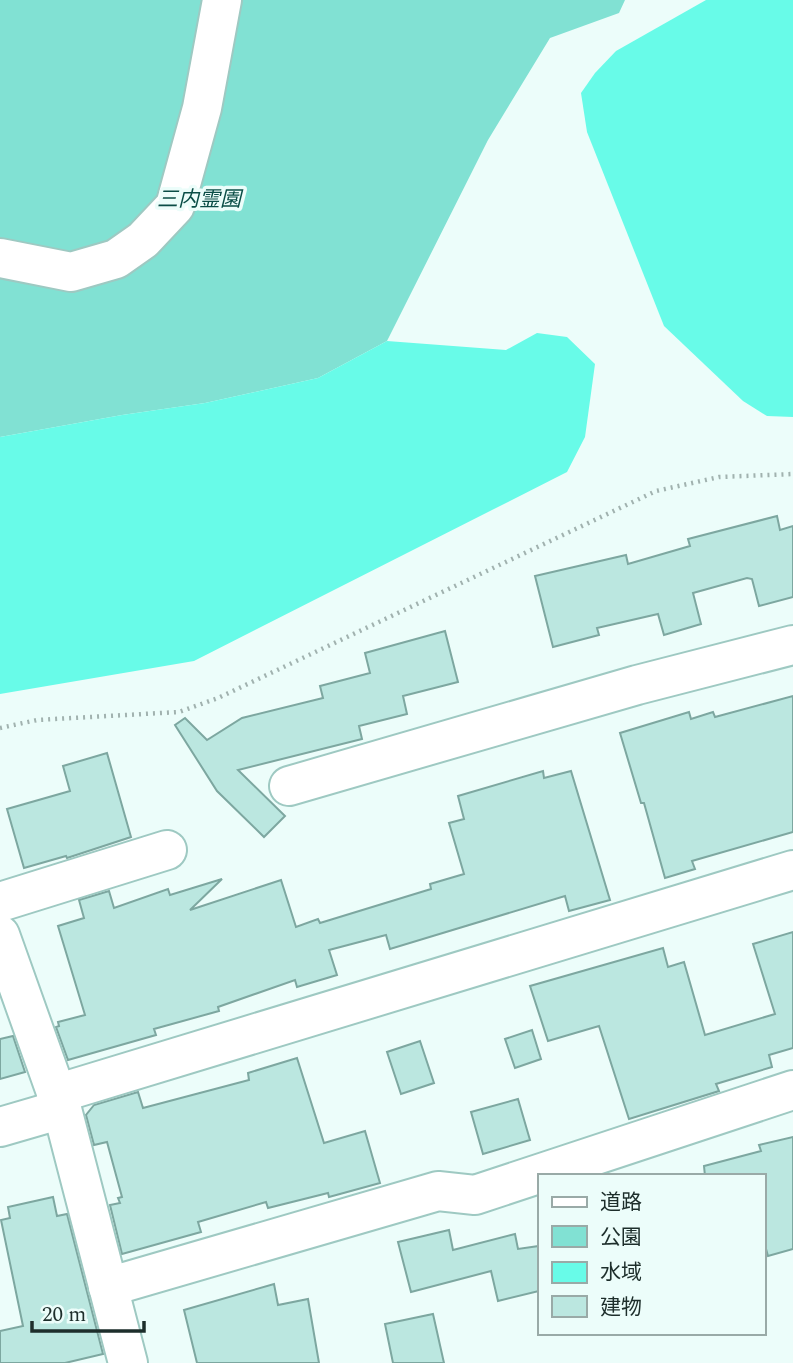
<svg xmlns="http://www.w3.org/2000/svg" width="793" height="1363" font-family="Spectral,'Noto Sans JP',serif">
	<style>
		.green { fill: #81e1d3 }
		.water { fill: #68fbe8 }
		.building { fill: #bbe7e0; stroke: #7da7a0; stroke-width: 2 }
		.lines { fill: none; stroke-linecap: round; stroke-linejoin: round }
		.minor-casing { stroke: #9ec9c2; stroke-width: 42 }
		.path { stroke: #a1b2af; stroke-width: 4.5; stroke-dasharray: 2 5; stroke-linecap: butt }
		.minor { stroke: #fff; stroke-width: 38 }
		.labels { text-anchor: middle; dominant-baseline: central; stroke-width: 7; stroke-linejoin: round; paint-order: stroke }
		.park-label { font-size: 21px; font-style: italic; fill: #0a4d46; stroke: #ecfdfa }
	</style>
	<rect width="100%" height="100%" fill="#ecfdfa"/>
	<!-- green -->
	<path class="green" d="M0 0H625L619 13 550 38 488 140 387 341 318 378 205 403 122 415 0 437Z"/>
	<!-- water -->
	<g class="water">
		<path d="M706 0H793V417L767 416 743 401 664 326 587 132 581 93 595 73 616 51Z"/>
		<path d="M537 333 567 337 595 364 585 437 567 472 194 661 0 694V437L122 415 205 403 318 378 387 341 506 350Z"/>
	</g>
	<!-- building -->
	<g class="building">
		<path d="M777 516 780 530 793 526V597L759 606 752 579 747 578 693 593 701 624 664 635 658 614 597 628 599 635 553 647 535 576 626 555 628 564 690 546 688 539Z"/>
		<path d="M445 631 458 682 403 696 407 714 359 726 362 739 238 770 285 816 264 837 217 791 175 725 185 718 207 740 242 718 323 698 320 686 370 673 365 653Z"/>
		<path d="M793 696V832L692 861 695 869 665 878 644 803H641L620 733 689 712 691 719 713 712 715 717Z"/>
		<path d="M107 753 131 837 67 858 66 856 24 868 7 809 70 791 63 766Z"/>
		<path d="M543 771 544 778 571 771 610 900 569 911 565 896 390 949 386 935 329 950 337 975 297 987 295 980 218 1007 219 1011 154 1029 156 1035 68 1060 56 1027 59 1026 58 1022 85 1015 58 926 84 918 79 900 109 891 114 908 168 889 170 895 222 879 190 910 281 880 296 927 318 919 320 923 431 889 430 884 464 874 449 823 464 819 458 796Z"/>
		<path d="M793 932V1048L769 1055 772 1067 716 1084 719 1091 629 1119 599 1026 548 1041 530 986 663 948 668 967 684 962 705 1035 775 1014 753 944Z"/>
		<path d="M532 1030 541 1059 515 1068 505 1039Z"/>
		<path d="M13 1036 25 1072 0 1079V1039Z"/>
		<path d="M420 1041 434 1083 401 1094 387 1052Z"/>
		<path d="M297 1058 324 1143 365 1131 380 1183 329 1197 328 1193 268 1208 266 1202 198 1222 201 1232 122 1254 110 1205 120 1203 118 1198 122 1197 107 1142 94 1145 86 1115 94 1105 138 1092 143 1108 249 1080 248 1073Z"/>
		<path d="M518 1099 530 1140 483 1154 471 1112Z"/>
		<path d="M793 1137V1249L768 1256 763 1238V1176H705L704 1166 761 1151 759 1145Z"/>
		<path d="M53 1197 57 1216 67 1214 103 1354 65 1363H0V1331L23 1326 1 1220 10 1218 8 1207Z"/>
		<path d="M449 1230 453 1250 515 1234 518 1249 539 1246V1291L498 1301 491 1271 411 1292 398 1242Z"/>
		<path d="M274 1284 278 1305 308 1299 319 1363H197L184 1310Z"/>
		<path d="M433 1314 444 1363H393L385 1324Z"/>
	</g>
	<g class="lines">
		<defs>
			<g id="minor">
				<path d="M0 258 71 272 116 259 143 240 175 206 202 108 222 0"/>
				<path d="M289 786 637 685 793 645"/>
				<path d="M0 902 167 850"/>
				<path d="M0 935 62 1109 128 1363"/>
				<path d="M56 1094 793 870"/>
				<path d="M0 1127 62 1109"/>
				<path d="M108 1287 438 1191 475 1195 793 1090"/>
			</g>
		</defs>
		<!-- minor casing -->
		<use href="#minor" class="minor-casing"/>
		<!-- path -->
		<path class="path" d="M0 728 37 720 179 712 218 698 656 491 719 477 793 474"/>
		<!-- minor -->
		<use href="#minor" class="minor"/>
	</g>
	<g class="labels">
		<!-- park labels -->
		<g class="park-label">
			<text x="199" y="200">三内霊園</text>
		</g>
	</g>
	<!-- legend -->
	<rect x="538" y="1174" width="228" height="161" fill="#ecfdfa" stroke="#99aaa7" stroke-width="2"/>
	<rect x="552" y="1197" width="35" height="10" fill="#ffffff" stroke="#99aaa7" stroke-width="2"/>
	<text x="600" y="1209" font-size="21" fill="#1d2e2b">道路</text>
	<rect x="552" y="1226" width="35" height="21" fill="#81e1d3" stroke="#99aaa7" stroke-width="2"/>
	<text x="600" y="1244" font-size="21" fill="#1d2e2b">公園</text>
	<rect x="552" y="1262" width="35" height="21" fill="#68fbe8" stroke="#99aaa7" stroke-width="2"/>
	<text x="600" y="1279" font-size="21" fill="#1d2e2b">水域</text>
	<rect x="552" y="1296" width="35" height="21" fill="#bbe7e0" stroke="#99aaa7" stroke-width="2"/>
	<text x="600" y="1314" font-size="21" fill="#1d2e2b">建物</text>
	<!-- scale -->
	<path d="M32 1321v10h112v-10" fill="none" stroke="#1d2e2b" stroke-width="3.5"/>
	<text x="42" y="1321" font-size="21" fill="#1d2e2b" stroke="#ecfdfa" stroke-width="5" paint-order="stroke">20 m</text>
</svg>
